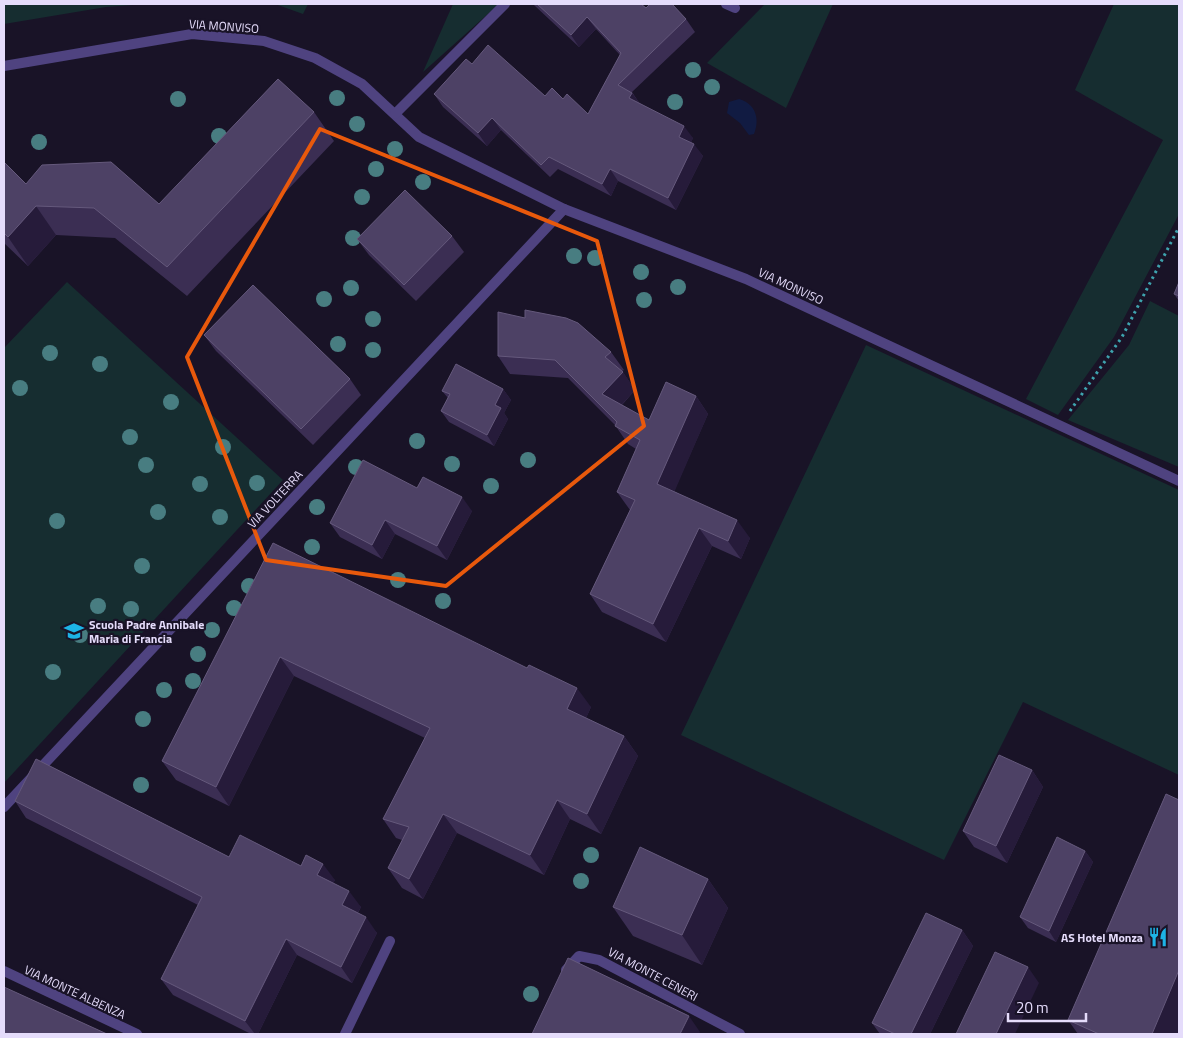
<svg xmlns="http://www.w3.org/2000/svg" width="1183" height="1038" font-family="'Titillium Web',sans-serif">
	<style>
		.green { fill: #162d30 }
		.water { fill: #111b42 }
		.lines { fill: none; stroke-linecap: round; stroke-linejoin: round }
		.path { stroke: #3ea3ae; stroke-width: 3; stroke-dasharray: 2.5 4; stroke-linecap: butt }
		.service { stroke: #4f4380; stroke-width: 10 }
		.minor { stroke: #4f4380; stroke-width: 10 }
		.tree { fill: #487d81 }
		.wall { fill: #3b2e53 }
		.shaded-wall { fill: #261b3a }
		.building { fill: #4d4165; stroke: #65597c }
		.marked { fill: none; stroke: #e8590c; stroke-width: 4; stroke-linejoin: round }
		.labels { text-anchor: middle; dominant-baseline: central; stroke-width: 4.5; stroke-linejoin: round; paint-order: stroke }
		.street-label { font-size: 12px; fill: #e5dcfb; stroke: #191327 }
		.poi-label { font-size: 12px; font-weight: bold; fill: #e5dcfb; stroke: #191327; text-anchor: start }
	</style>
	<rect width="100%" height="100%" fill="#191327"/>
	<!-- green -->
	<g class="green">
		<path d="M4 4H146L106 7 4 24Z"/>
		<path d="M275 4H308L303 14Z"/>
		<path d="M453 4H499L423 72Z"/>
		<path d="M765 4H833L786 108 707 63Z"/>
		<path d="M1114 4H1179V214L1114 337 1058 415 1026 399 1163 140 1075 90Z"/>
		<path d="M67 282 283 480 4 783V348Z"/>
		<path d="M1150 301 1179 316V467L1068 420 1129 345Z"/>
		<path d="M866 345 1179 490V775L1023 702 944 860 681 735Z"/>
	</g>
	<!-- water -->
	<path class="water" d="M739 99C756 104 760 119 754 134L749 135 740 123 727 113 729 102Z"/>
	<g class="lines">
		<!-- path -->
		<path class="path" d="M1070 411 1122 337 1179 227"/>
		<!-- service -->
		<path class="service" d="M345 1034 390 941"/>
		<!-- minor -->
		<g class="minor">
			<path d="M726 4 735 8"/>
			<path d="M4 66 192 34 264 41 315 58 362 84 419 137 564 209 746 279 1179 481"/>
			<path d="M395 114 505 4"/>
			<path d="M4 807 564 209"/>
			<path d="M566 970 579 956 599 960 740 1034"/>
			<path d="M4 971 137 1034"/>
		</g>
	</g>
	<!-- trees -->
	<g class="tree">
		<circle cx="693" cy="70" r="8"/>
		<circle cx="712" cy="87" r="8"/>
		<circle cx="337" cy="98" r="8"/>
		<circle cx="178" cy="99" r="8"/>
		<circle cx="675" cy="102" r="8"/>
		<circle cx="357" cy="124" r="8"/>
		<circle cx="219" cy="136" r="8"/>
		<circle cx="39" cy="142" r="8"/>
		<circle cx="395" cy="149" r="8"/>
		<circle cx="376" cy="169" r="8"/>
		<circle cx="423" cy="182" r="8"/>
		<circle cx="362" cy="197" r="8"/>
		<circle cx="353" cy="238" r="8"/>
		<circle cx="574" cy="256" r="8"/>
		<circle cx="595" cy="258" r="8"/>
		<circle cx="641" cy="272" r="8"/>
		<circle cx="678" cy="287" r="8"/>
		<circle cx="351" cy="288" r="8"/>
		<circle cx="324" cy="299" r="8"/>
		<circle cx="644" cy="300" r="8"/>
		<circle cx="373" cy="319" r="8"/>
		<circle cx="338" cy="344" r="8"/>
		<circle cx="373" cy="350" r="8"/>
		<circle cx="50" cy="353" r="8"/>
		<circle cx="100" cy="364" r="8"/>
		<circle cx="20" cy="388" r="8"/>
		<circle cx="171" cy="402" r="8"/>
		<circle cx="130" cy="437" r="8"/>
		<circle cx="417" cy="441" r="8"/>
		<circle cx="223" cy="447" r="8"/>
		<circle cx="528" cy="460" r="8"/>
		<circle cx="452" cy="464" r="8"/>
		<circle cx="146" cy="465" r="8"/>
		<circle cx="356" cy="467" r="8"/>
		<circle cx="257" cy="483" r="8"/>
		<circle cx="200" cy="484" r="8"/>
		<circle cx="491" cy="486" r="8"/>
		<circle cx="317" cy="507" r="8"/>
		<circle cx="158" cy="512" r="8"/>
		<circle cx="220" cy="517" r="8"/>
		<circle cx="57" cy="521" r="8"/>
		<circle cx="312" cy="547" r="8"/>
		<circle cx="142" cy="566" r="8"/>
		<circle cx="398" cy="580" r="8"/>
		<circle cx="249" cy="586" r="8"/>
		<circle cx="443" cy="601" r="8"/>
		<circle cx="98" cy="606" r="8"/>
		<circle cx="234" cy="608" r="8"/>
		<circle cx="131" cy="609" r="8"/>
		<circle cx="212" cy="630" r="8"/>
		<circle cx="80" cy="635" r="8"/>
		<circle cx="198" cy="654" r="8"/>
		<circle cx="53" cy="672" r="8"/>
		<circle cx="193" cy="681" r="8"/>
		<circle cx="164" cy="690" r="8"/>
		<circle cx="143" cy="719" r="8"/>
		<circle cx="141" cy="785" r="8"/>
		<circle cx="591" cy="855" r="8"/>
		<circle cx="581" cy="881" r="8"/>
		<circle cx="531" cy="994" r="8"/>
	</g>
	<!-- wall -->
	<g class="wall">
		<path d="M533 4H641L646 8 686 19 695 32 632 92 640 104 693 138 691 142 703 156 676 210 618 181 611 196 558 169 550 177 501 130 487 146 443 107 434 94 472 64 545 96 563 99 588 114 620 55 596 29 579 47 535 6Z"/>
		<path d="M314 112 334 141 187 296 115 238 56 235 28 266 4 243V162L26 184 159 204Z"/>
		<path d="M452 236 464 252 416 301 369 255 357 239Z"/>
		<path d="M1179 282V301L1174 294Z"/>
		<path d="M204 335 350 379 361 395 313 445 216 351Z"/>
		<path d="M611 352 624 370 622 371 635 390 622 405 649 420 696 396 708 414 674 491 750 538 741 559 712 546 666 642 602 612 590 594 630 510 617 492 636 449 628 444 615 425 568 378 510 374 498 356Z"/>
		<path d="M503 389 511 400 504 413 508 419 494 446 449 422 441 411 448 398 442 391Z"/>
		<path d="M417 488 472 511 447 560 395 534 382 559 340 537 330 523Z"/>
		<path d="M273 543 591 707 586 718 624 736 638 756 601 834 570 819 544 875 457 833 423 899 402 888 388 868 402 840 396 838 383 819 425 738 294 676 229 806 176 780 162 761Z"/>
		<path d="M1032 770 1043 787 1007 863 974 847 963 831Z"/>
		<path d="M15 801 229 857 301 866 335 880 333 883 361 907 358 913 377 933 352 983 297 955 258 1034H251L173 995 161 979 198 905 26 818Z"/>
		<path d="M1085 851 1093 862 1056 942 1028 928 1020 917Z"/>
		<path d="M708 879 728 908 702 965 633 936 613 907Z"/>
		<path d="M962 930 973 946 930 1034H880L872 1023Z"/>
		<path d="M1068 1020 1179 1034H1078Z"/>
	</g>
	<!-- shaded-wall -->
	<g class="shaded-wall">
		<path d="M587 17 596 29 579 47 571 35Z"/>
		<path d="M632 93 641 105 629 98Z"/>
		<path d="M492 118 501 130 487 146 478 133Z"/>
		<path d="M684 126 693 138 688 149 679 137Z"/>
		<path d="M694 144 703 156 676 210 668 198Z"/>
		<path d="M610 169 618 181 611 196 602 184Z"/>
		<path d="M36 206 56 235 28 266 8 237Z"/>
		<path d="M623 372 635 390 615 412 602 394Z"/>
		<path d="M503 389 511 400 504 413 508 419 494 446 487 435 495 405Z"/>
		<path d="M696 396 708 414 670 502 657 484Z"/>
		<path d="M462 497 472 511 447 560 437 546Z"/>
		<path d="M385 520 395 534 382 559 372 545Z"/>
		<path d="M737 520 750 538 741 559 728 541Z"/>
		<path d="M699 528 712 546 666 642 653 624Z"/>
		<path d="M280 657 294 676 229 806 216 787Z"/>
		<path d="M577 688 591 707 581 729 567 709Z"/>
		<path d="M624 736 638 756 601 834 587 814Z"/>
		<path d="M1032 770 1043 787 1007 863 996 846Z"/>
		<path d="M557 800 570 819 544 875 530 855Z"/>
		<path d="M443 814 457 833 423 899 409 879Z"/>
		<path d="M1085 851 1093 862 1056 942 1049 931Z"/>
		<path d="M323 864 335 880 329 891 317 875Z"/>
		<path d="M708 879 728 908 702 965 682 935Z"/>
		<path d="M349 891 361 907 353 921 342 905Z"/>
		<path d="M366 917 377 933 352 983 341 967Z"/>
		<path d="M962 930 973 946 930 1034H911Z"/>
		<path d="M286 939 297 955 258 1034H255L245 1021Z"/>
		<path d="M1028 967 1039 983 1015 1034H996Z"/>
		<path d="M1179 970V1034H1152Z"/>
		<path d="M689 1016 700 1032 699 1034H680Z"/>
	</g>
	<!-- building -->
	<g class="building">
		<path d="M537 4H641L646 8 650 4H672L686 19 618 85 632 93 629 98 684 126 679 137 694 144 668 198 610 169 602 184 549 157 541 165 492 118 478 133 434 94 466 59 472 64 488 45 545 96 552 88 563 99 567 94 588 114 621 53 587 17 571 35Z"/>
		<path d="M278 79 314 112 167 267 94 208 36 206 8 237 4 233V162L26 184 42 165 111 162 159 204Z"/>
		<path d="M405 190 452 236 404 285 357 239Z"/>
		<path d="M1179 282V296L1174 294Z"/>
		<path d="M253 285 350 379 301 429 204 335Z"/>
		<path d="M525 310 566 318 578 323 611 352 605 357 623 372 602 394 649 420 666 382 696 396 657 484 737 520 728 541 699 528 653 624 590 594 635 500 617 492 640 440 615 426 617 422 555 360 498 356V312L525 318Z"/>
		<path d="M456 364 503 389 495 405 501 408 487 435 441 411 450 394 442 391Z"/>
		<path d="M363 460 417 488 423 477 462 497 437 546 385 520 372 545 330 523Z"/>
		<path d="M273 543 527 668 529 665 577 688 567 709 624 736 587 814 557 800 530 855 443 814 409 879 388 868 409 827 383 819 430 728 280 657 216 787 162 761Z"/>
		<path d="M999 755 1032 770 996 846 963 831Z"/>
		<path d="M36 759 229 857 240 835 301 866 306 855 323 864 317 875 349 891 342 905 366 917 341 967 286 939 245 1021 161 979 202 897 15 801Z"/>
		<path d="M1166 794 1179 800V970L1152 1034H1099L1068 1020Z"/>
		<path d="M1057 837 1085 851 1049 931 1020 917Z"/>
		<path d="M640 847 708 879 682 935 613 907Z"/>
		<path d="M926 913 962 930 911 1034H895L872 1023Z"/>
		<path d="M995 952 1028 967 996 1034H956Z"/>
		<path d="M568 958 689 1016 680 1034H532Z"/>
		<path d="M4 987 107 1034H4Z"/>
	</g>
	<!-- marked area -->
	<path class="marked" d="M320 129 597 241 644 426 446 586 266 560 187 357Z"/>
	<!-- icons -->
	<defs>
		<symbol id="school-bare" viewBox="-9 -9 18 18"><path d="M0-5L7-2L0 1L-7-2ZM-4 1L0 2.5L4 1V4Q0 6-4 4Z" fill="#1db3e6" stroke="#191327" stroke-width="2.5" paint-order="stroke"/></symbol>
		<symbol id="restaurant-bare" viewBox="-9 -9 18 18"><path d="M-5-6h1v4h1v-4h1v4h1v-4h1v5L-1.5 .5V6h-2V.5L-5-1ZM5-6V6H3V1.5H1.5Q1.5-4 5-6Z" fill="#1db3e6" stroke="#191327" stroke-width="2.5" paint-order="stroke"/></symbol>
	</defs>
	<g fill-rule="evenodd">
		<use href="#school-bare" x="60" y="617" width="28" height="28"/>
		<use href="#restaurant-bare" x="1144" y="923" width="28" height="28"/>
	</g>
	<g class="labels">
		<!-- street labels -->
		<g class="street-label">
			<text transform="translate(224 26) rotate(4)">VIA MONVISO</text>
			<text transform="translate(791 286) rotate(25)">VIA MONVISO</text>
			<text transform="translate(275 499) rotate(-47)">VIA VOLTERRA</text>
			<text transform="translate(653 974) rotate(28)">VIA MONTE CENERI</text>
			<text transform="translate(75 992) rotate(25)">VIA MONTE ALBENZA</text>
		</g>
		<!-- poi labels -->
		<g class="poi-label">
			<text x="89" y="624">Scuola Padre Annibale<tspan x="89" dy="14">Maria di Francia</tspan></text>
			<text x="1143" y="937" text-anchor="end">AS Hotel Monza</text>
		</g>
	</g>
	<!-- border -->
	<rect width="1183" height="1038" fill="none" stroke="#e5dcfb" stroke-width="10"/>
	<!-- scale -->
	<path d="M1008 1013v8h78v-8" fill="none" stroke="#e5dcfb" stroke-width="2.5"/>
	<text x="1016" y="1013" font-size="15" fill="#e5dcfb" stroke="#191327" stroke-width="4" paint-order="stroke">20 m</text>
</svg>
